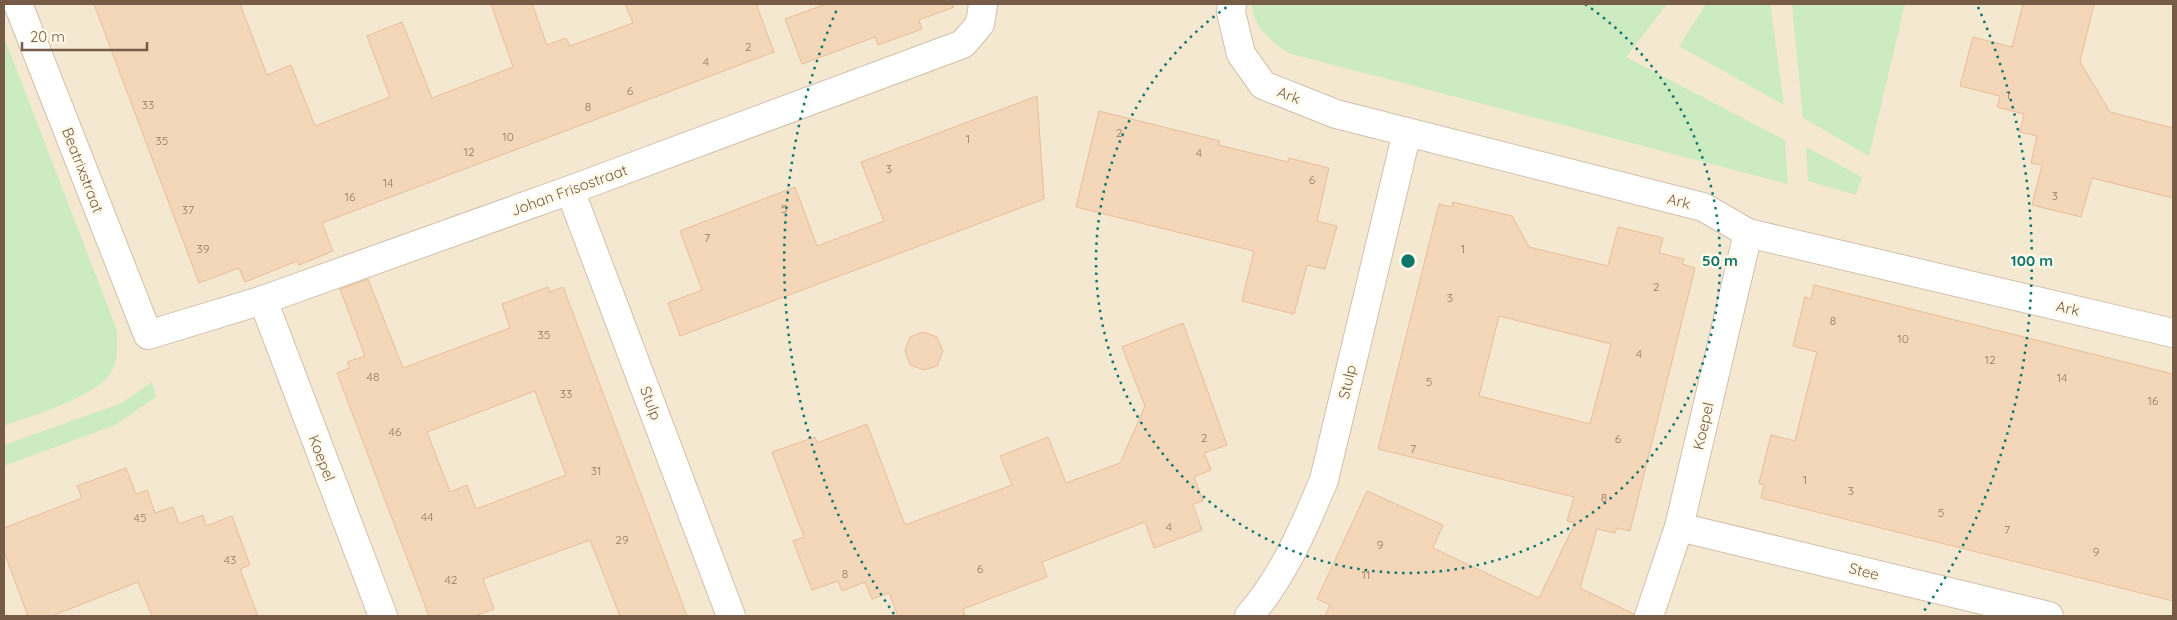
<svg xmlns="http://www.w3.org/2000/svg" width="2177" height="620" font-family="Quicksand,sans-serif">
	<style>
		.residential { fill: #f5e8d0 }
		.green { fill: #cdebc0 }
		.building { fill: #f4d6b8; stroke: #e8be98; fill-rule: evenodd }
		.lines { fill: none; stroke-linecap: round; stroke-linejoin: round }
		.minor-casing { stroke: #d1c0ab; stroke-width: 30 }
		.minor { stroke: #fff; stroke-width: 28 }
		.ring { fill: none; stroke: #0f766e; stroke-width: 2.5; stroke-dasharray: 2.5 5 }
		.labels { text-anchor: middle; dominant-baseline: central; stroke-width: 5; stroke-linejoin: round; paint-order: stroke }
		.number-label { font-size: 12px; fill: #967a63 }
		.street-label { font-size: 15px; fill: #765c47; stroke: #fff9e9 }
		.centre { fill: #0f766e; stroke: #fff9e9; stroke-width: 2.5 }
		.ring-label { font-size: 15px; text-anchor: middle; font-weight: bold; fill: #0f766e; stroke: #fff9e9; stroke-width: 5; stroke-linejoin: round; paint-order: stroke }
	</style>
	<rect width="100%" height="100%" fill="#fdf5e2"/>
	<!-- residential -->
	<rect class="residential" x="4" y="4" width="2169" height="612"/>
	<!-- green -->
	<g class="green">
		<path d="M1252 4H1667L1626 57 1785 140 1788 184 1288 53C1270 41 1253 27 1252 4Z"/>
		<path d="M1706 4H1770L1784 105 1679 46Z"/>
		<path d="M1792 4H1905L1869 156 1803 118Z"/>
		<path d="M4 37 117 330C117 344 119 361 110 374 95 397 30 416 4 426Z"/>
		<path d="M1806 147 1862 177 1856 195 1808 181Z"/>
		<path d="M152 382 156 397 115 425 4 466V445L122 403Z"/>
	</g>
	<!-- building -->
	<g class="building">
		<path d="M94 4H240L267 75 291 65 315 126 390 97 367 36 402 22 432 98 513 67 491 4H532L547 45 566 38 570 46 633 23 625 4H756L774 52 322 223 333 251 299 265 297 261 245 282 239 268 199 283Z"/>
		<path d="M826 4H953L954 7 919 20 922 29 878 45 875 37 802 64 785 19Z"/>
		<path d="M2023 4H2094L2080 62 2110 112 2173 128V198L2092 178 2081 217 2032 205 2042 165 2031 163 2037 136 2020 132 2024 114 1997 107 2000 96 1960 86 1973 37 2012 47Z"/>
		<path d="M1037 96 1044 199 680 336 668 303 702 290 680 231 795 187 817 246 884 221 861 162Z"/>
		<path d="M1099 111 1220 141 1218 145 1288 162 1289 158 1329 168 1317 221 1337 226 1325 269 1307 265 1294 314 1242 301 1254 251 1076 207Z"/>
		<path d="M1453 202 1512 216 1529 247 1608 266 1618 227 1663 238 1659 253 1684 259 1682 264 1695 268 1630 531 1617 528 1615 533 1597 529 1580 588 1634 614V616H1325L1330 605 1317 599 1367 491 1443 525 1433 548 1539 598 1575 523 1567 521 1574 497 1378 449 1439 204 1452 207ZM1499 316 1611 344 1590 424 1479 396Z"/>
		<path d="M368 279 403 368 510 328 502 304 548 287 550 292 563 287 687 616H620L590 540 483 579 494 609 475 616H429L337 373 350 368 347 362 365 356 340 289ZM535 391 566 475 476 509 467 485 450 492 427 432Z"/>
		<path d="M1814 285 2173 374V601L1761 498 1764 485 1759 483 1771 435 1795 441 1806 396 1817 352 1793 346 1805 297 1811 299Z"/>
		<path d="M1183 323 1227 445 1204 453 1211 470 1194 477 1203 501 1193 504 1202 530 1154 548 1145 522 1042 562 1047 577 963 609 965 616H898L889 593 872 599 865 582 842 591 838 581 812 590 793 541 804 537 772 452 815 437 817 443 867 424 905 525 1012 485 1000 456 1048 437 1066 483 1120 463 1145 406 1122 347Z"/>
		<path d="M923 332 937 337 943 351 937 366 924 370 910 365 905 351 910 337Z"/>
		<path d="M126 468 136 494 147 490 155 513 173 507 179 524 203 515 206 526 232 516 250 565 240 569 258 616H152L138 582 52 616H28L4 552V528L82 498 77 486Z"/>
	</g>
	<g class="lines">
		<defs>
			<g id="minor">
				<path d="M18 4 148 335 263 300 570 190 963 44 980 24 983 4"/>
				<path d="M1232 4 1231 12 1241 54 1263 85 1336 114 1703 207 1748 233 2173 333"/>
				<path d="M570 190 731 616"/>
				<path d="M263 300 383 616"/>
				<path d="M1679 527 2049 616"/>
				<path d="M1249 616C1283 577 1304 528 1324 480L1407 132"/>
				<path d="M1649 616 1679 527 1748 233"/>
			</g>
		</defs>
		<!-- minor casing -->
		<use href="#minor" class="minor-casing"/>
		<!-- minor -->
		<use href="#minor" class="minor"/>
	</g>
	<!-- distance rings -->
	<g class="ring">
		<path d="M1585 4A312 312 0 1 1 1231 4"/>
		<path d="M894 614A624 624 0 0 1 838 7M1978 7A624 624 0 0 1 1922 614"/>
	</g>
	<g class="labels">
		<!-- number labels -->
		<g class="number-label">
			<text x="748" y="46">2</text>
			<text x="706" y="61">4</text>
			<text x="630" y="90">6</text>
			<text x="2008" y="94">1</text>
			<text x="148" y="104">33</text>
			<text x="588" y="106">8</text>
			<text x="1119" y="132">2</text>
			<text x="508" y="136">10</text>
			<text x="968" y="138">1</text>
			<text x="162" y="140">35</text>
			<text x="469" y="151">12</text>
			<text x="1199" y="152">4</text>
			<text x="889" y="168">3</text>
			<text x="1312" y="179">6</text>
			<text x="388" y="182">14</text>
			<text x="2055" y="195">3</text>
			<text x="350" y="196">16</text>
			<text x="784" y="208">5</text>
			<text x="188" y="209">37</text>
			<text x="707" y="237">7</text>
			<text x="203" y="248">39</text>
			<text x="1463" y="248">1</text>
			<text x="1656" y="286">2</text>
			<text x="1450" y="297">3</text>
			<text x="1833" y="320">8</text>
			<text x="544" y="334">35</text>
			<text x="1903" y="338">10</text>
			<text x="1639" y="353">4</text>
			<text x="1990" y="359">12</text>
			<text x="373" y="376">48</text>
			<text x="2062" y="377">14</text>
			<text x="1429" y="381">5</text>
			<text x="566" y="393">33</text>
			<text x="2153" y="400">16</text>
			<text x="395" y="431">46</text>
			<text x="1204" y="437">2</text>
			<text x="1618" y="438">6</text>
			<text x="1413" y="448">7</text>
			<text x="596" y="470">31</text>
			<text x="1805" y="479">1</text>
			<text x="1851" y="490">3</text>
			<text x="1604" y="497">8</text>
			<text x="1941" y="512">5</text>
			<text x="427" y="516">44</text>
			<text x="140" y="517">45</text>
			<text x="1169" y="526">4</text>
			<text x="2007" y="529">7</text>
			<text x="622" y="539">29</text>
			<text x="1380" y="544">9</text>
			<text x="2096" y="551">9</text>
			<text x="230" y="559">43</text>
			<text x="980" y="568">6</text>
			<text x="845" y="573">8</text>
			<text x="1366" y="574">11</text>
			<text x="451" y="579">42</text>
		</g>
		<!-- street labels -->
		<g class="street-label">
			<text transform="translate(1289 95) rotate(21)">Ark</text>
			<text transform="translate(83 170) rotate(69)">Beatrixstraat</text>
			<text transform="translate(569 190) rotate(-20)">Johan Frisostraat</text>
			<text transform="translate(1679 201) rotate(14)">Ark</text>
			<text transform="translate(2068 308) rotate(13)">Ark</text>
			<text transform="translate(1347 382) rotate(-77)">Stulp</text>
			<text transform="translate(651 403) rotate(69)">Stulp</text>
			<text transform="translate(1703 426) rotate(-77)">Koepel</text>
			<text transform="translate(322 458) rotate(69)">Koepel</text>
			<text transform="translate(1864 571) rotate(14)">Stee</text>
		</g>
	</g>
	<circle cx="1408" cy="261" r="8" class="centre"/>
	<g class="ring-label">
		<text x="1720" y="266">50 m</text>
		<text x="2032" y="266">100 m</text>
	</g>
	<!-- border -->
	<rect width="2177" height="620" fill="none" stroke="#765c47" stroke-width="10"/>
	<!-- scale -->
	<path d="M22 42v8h125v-8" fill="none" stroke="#765c47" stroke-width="2.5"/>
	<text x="30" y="42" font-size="15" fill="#765c47" stroke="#fff9e9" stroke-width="4" paint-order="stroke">20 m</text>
</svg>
